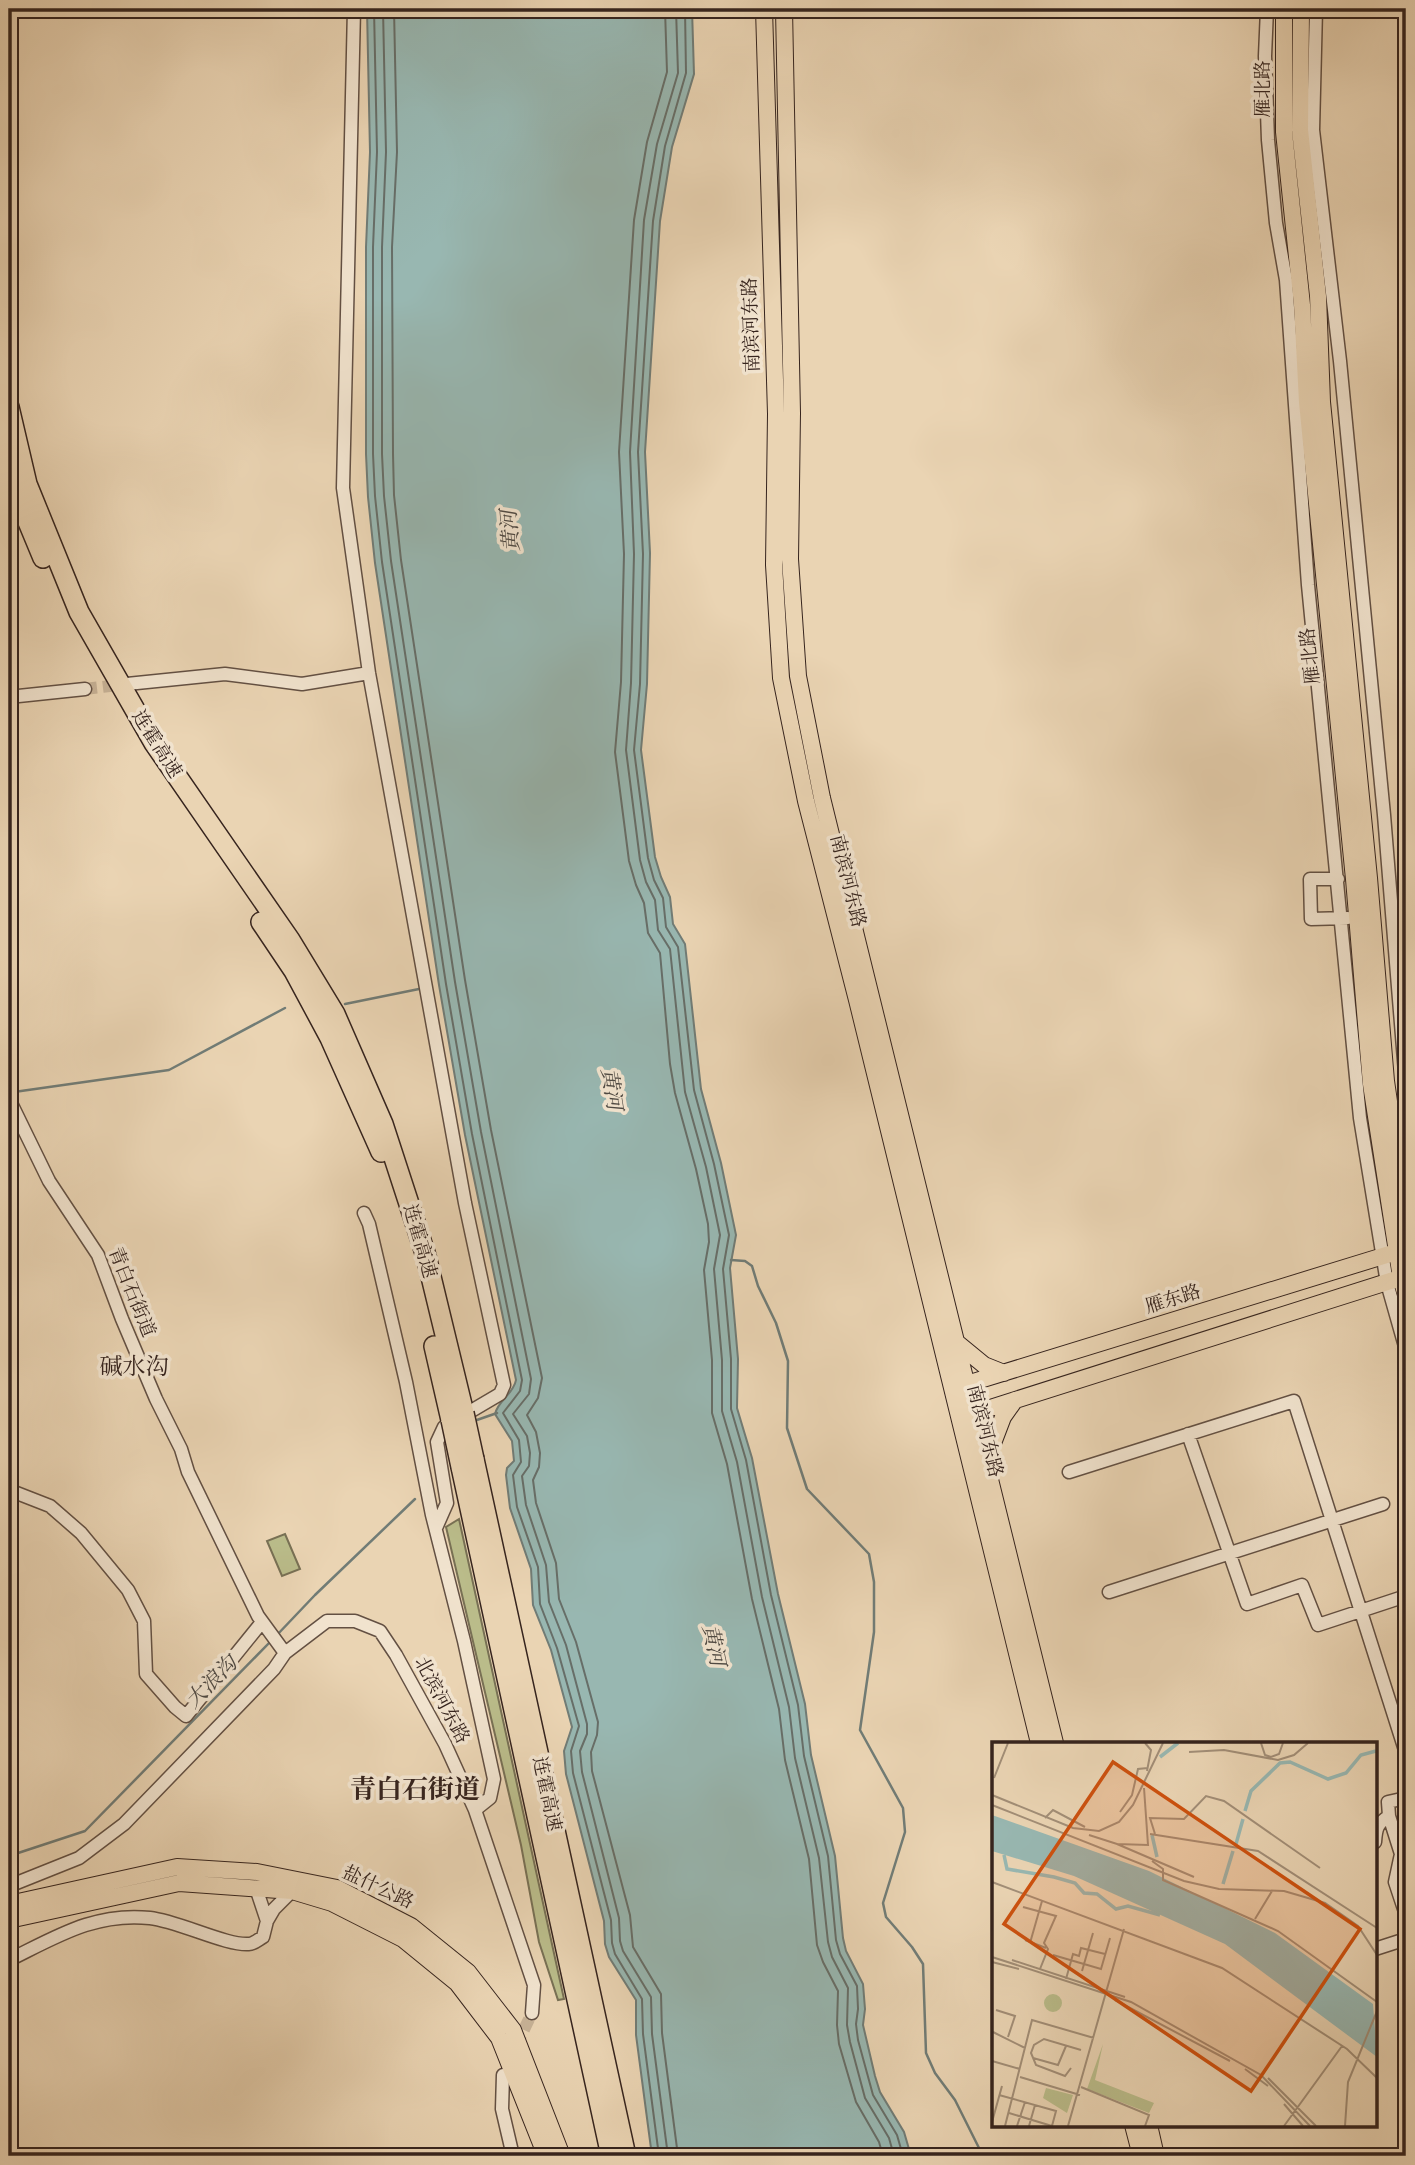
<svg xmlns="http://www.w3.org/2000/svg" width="1415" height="2165" font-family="Alegreya,'Noto Serif SC',serif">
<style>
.green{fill:#babc8a;stroke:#787054;stroke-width:2}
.water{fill:#98b7b1;stroke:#717c76;stroke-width:2}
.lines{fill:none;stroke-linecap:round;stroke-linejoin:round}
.shore{stroke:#676e68;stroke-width:2}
.stream{stroke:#717c76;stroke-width:2.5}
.minor-tunnel{stroke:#c6b195;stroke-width:12;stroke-dasharray:12 6;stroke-linecap:butt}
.minor-casing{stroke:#635043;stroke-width:15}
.major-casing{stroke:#36241e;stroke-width:18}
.highway-casing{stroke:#36241e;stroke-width:22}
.minor{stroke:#f1e3ce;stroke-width:12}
.major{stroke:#ead4b3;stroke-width:16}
.highway{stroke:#ead4b3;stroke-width:19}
.highway-bridge-casing{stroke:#36241e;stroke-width:22;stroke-linecap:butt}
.highway-bridge{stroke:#ead4b3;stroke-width:19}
.labels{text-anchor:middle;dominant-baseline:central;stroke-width:7;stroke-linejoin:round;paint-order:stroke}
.street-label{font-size:19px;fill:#36241e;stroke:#f1e3ce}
.water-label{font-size:21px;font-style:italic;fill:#4e4943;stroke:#f1e3ce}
.quarter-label{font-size:23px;fill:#36241e;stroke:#f1e3ce}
.district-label{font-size:26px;font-weight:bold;fill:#36241e;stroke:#f1e3ce}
.inset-river{fill:none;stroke:#98b7b1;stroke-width:3.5}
.inset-road{fill:none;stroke:#a28e77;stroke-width:2}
.view{fill:#cd510f;fill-opacity:0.15;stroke:#cd510f;stroke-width:3.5}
.inset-edge{fill:none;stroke:#36241e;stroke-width:3.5}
</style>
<rect width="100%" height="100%" fill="#ead4b3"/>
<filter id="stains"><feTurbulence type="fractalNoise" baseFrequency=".00286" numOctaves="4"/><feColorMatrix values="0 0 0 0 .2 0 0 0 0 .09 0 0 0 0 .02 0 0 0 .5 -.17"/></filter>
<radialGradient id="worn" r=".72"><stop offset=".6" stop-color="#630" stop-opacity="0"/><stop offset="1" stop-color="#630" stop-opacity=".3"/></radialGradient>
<path class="green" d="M459,1519L564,1999L558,2000L539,1942L521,1845L446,1527Z
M285,1534L300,1569L282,1576L267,1541Z"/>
<path class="water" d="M367,9H692L694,74L672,147L660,221L645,452L650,553L647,684L641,750L655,857L661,877L670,897L673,924L685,944L701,1089L721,1163L736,1235L730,1268L738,1359L737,1408L752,1458L778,1594L805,1704L811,1755L835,1856L843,1938L846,1951L863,1984L865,2009L863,2025L875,2076L880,2092L904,2132L911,2156H652L636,2035V2000L609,1957L605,1944L604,1921L566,1774L564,1751L572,1727L551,1650L533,1605L531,1569L510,1508L506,1475L507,1468L514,1461L512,1441L495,1414C498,1400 513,1395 516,1380L465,1135L439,985L375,563L368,497L366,454V247L370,152Z"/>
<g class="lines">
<path class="shore" d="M374,9L377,152L373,247V454L375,496L382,562L446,984L472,1134L522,1380L520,1391L503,1413L519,1440L521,1462L513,1475L517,1507L538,1567L540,1604L557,1648L579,1726L571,1751L573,1773L611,1920L612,1943L615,1954L642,1999L643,2034L659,2156
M383,9L386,152L382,247V454L384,496L391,561L455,982L481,1132L531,1379L529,1394L513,1414L527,1436L530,1453L529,1466L522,1476L526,1505L546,1565L549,1602L566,1645L587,1724V1734L580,1751L582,1772L619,1918L620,1941L623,1951L651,1997L652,2034L668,2156
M394,9L397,152L392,247L393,454L394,495L401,560L465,980L491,1130L542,1378L538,1398L527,1415L536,1432L540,1453L539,1467L533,1480L536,1503L556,1563L559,1599L576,1642L598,1722L597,1735L591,1752L592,1771L630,1915L633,1947L661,1994L662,2033L678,2156
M665,9L667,72L647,142L634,220L619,452L624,554L621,682L615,752L629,861L636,885L644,903L648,933L660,953L670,1064L675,1093L696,1169L708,1224L709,1242L704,1270L712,1360V1413L727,1464L752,1599L779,1709L785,1760L809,1859L817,1945L823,1962L838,1991L837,2025L839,2044L856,2102L879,2142L883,2156
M676,9L678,73L657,144L644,220L630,452L634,554L631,683L626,750L640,860L646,882L655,900L658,930L670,949L685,1092L706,1167L720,1235L714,1269L722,1360V1411L737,1462L762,1597L789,1707L795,1758L819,1858L828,1942L832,1957L848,1988L847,2025L850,2042L865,2098L889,2138L894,2156
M685,9L686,73L665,146L653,221L638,452L643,554L640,684L634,750L648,858L654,880L663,898L666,927L678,947L694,1090L714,1164L729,1235L723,1269L731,1359V1409L746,1460L771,1595L798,1705L804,1756L828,1856L836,1940L840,1954L857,1986L858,2009L856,2024L858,2040L873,2095L897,2135L903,2156"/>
<path class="stream" d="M345,1004L419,989
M14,1092L169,1070L285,1008
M731,1260L745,1261L752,1266L758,1286L776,1323L788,1361L787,1428L807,1489L869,1554L874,1582V1632L860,1730L903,1808L905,1832L883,1903L886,1917L912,1947L923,1964L926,2053L935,2073L955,2100L983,2156
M474,1421L497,1413
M276,1636L315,1595L415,1499
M9,1856L85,1831L271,1641"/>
<path class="minor-tunnel" d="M85,689L127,684
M516,2046L532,2013"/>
<g class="minor-casing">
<path id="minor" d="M354,9L343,488L369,673L465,1203L504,1385L500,1394L444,1427L437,1442L447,1503L436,1528
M1267,9L1265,56L1268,140L1276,223L1286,280L1308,585L1360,1118L1387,1283L1406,1350
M1316,9L1313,130L1340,361L1384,815L1406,1085
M127,684L225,674L302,684L369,673
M9,697L85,689
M1338,879H1310L1311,919L1348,918
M9,1099L49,1181L98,1255L122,1319L156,1399L181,1449L188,1472L258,1616L285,1653
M364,1213L369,1224L406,1382L432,1515L464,1641L494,1779L490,1798L475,1810
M1188,1434L1247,1604L1302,1585L1318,1625L1406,1596
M1069,1472L1294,1401L1404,1747
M9,1490L50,1506L81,1533L128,1590L144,1621L146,1674L175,1707L186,1716L262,1622
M1109,1592L1383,1504
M1389,1816L1401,1854L1395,1882L1406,1915
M1375,1842C1376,1828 1377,1824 1389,1816L1388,1802L1406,1798
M9,1886L79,1858L124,1824L274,1669L285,1653L327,1621H355L380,1631L396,1655L445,1744L475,1810L534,1985L532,2013
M256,1888L267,1921L274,1909L292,1891
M1375,1949L1406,1939
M9,1960C56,1937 95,1912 150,1918C178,1921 227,1946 249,1944C254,1944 259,1939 263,1937L267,1921
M503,2075L502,2109L513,2156"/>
</g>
<g class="major-casing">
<path id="major" d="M764,9L776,414L774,565L781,678L806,801L857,1000L1039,1743
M784,9L792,413L790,559L798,676L822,798L1055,1743
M1284,9V132L1302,305L1307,402L1354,879L1371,1084L1401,1278L1406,1296
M1301,9L1300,130L1318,296L1322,402L1369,878L1386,1081L1406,1219
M956,1342L984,1365L1004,1373
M957,1387L1406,1249
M965,1416L1406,1276
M987,1459L1003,1417L1015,1400
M9,1904L177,1867L257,1872L337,1888L411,1926L468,1972L513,2030L562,2156
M9,1920L179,1883L292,1891L332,1903L403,1939L457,1983L499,2038L546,2156
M1133,2125L1141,2156
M1149,2125L1156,2156"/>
</g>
<g class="highway-casing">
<path id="highway" d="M9,407L27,484L79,612L154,743L290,940L335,1014L383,1124L426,1256L464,1413
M9,471L13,486L43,558
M261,922L294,971L330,1038L381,1152
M434,1346L451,1420
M474,1459L626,2156
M461,1467L611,2156"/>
</g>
<use href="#minor" class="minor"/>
<use href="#major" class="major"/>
<use href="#highway" class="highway"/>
<g class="highway-bridge-casing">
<path id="highway-bridge" d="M464,1413L474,1459
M451,1420L461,1467"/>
</g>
<use href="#highway-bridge" class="highway-bridge"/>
</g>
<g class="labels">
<g class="street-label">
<text transform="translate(1263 89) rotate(-90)">雁北路</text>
<text transform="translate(751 325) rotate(-92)">南滨河东路</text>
<text transform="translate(1310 656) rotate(-96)">雁北路</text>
<text transform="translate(157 744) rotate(58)">连霍高速</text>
<text transform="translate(848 881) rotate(76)">南滨河东路</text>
<text transform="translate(420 1241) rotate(74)">连霍高速</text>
<text transform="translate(132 1292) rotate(68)">青白石街道</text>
<text transform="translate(1173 1299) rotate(-17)">雁东路</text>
<text transform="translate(985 1431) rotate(76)">南滨河东路</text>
<text transform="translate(442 1700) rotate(62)">北滨河东路</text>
<text transform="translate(547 1794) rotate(78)">连霍高速</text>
<text transform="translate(378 1887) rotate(25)">盐什公路</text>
</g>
<g class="water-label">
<text transform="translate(510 531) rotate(-95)">黄河</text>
<text transform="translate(612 1089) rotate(81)">黄河</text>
<text transform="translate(714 1645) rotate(78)">黄河</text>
<text transform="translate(211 1682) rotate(-45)">大浪沟</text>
</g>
<g class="quarter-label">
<text x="134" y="1366">碱水沟</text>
</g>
<g class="district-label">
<text x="415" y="1789">青白石街道</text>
</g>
</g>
<g transform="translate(992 1742)">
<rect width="385" height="385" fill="#ead4b3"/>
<path d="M52 261a9 9 0 1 1 18 0a9 9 0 1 1-18 0ZM111,302L103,338L162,361L157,371L95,347ZM54,346L81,353L75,371L51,356Z" fill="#babc8a"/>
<path d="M0,73L157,129L283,191L381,262L385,315L233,202L82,134L0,109Z" fill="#98b7b1"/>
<path class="inset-river" d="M168,15L186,1M253,69L259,49L288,21L298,20L336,37L354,31L369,13L384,9M160,93L165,115M244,102L251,77M12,113L15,127L62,135L83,141L92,151L105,152L124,167L136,164L168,173M231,142L241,109"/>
<path class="inset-road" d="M153,1L159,8L155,29M269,1L273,13L279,15L287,12L291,1M197,10L232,8L286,18L302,13L316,1M2,36L16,1M0,53L81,86L107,89L127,80L141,63L171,1M0,63L192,139L227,147L292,149L333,161L366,184L385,213M128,70L140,53L146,27L156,26M53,76L61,68L93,85M158,92L266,109L385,186M163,92L158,76L192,77L214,54L232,59L328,126M97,93L125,102L156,103L152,46M125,102L202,135M160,119L171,127V138L286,189L385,260M0,140L230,226L355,307L385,336M31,165L64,174L52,201L56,207L48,227M263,177L280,149M33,198L54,206M38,201L50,159M61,213L109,227L118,196M0,215L139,260L269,333L318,384M20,218L133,255M0,220L27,227M90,229L101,191M74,237L81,212L87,214L89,206L113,212M123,258L238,319M4,268L23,274L16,295M1,290L33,306M41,316L66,323L74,304M0,319L28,327M79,326L73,334L44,323L39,311L42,303L52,297L89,308M253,327L276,344M28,335L88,353M276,336L324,384M89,345L157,373L153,384M7,353L64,369L60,384M292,362L311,384M17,371L60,384M0,380L10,344M13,384L40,278L102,296M25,384L33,360M37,384L43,363M76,384L132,187M292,384L350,304M353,384L356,340L385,269"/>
<path class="view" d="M121,20L368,187L259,349L12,182Z"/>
<rect width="385" height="385" class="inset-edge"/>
</g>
<rect width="1415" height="2165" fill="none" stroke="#ead4b3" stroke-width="35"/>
<rect x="10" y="10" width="1394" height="2144" fill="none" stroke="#36241e" stroke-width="3.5"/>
<rect x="18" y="18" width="1380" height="2130" fill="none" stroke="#36241e" stroke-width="2"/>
<rect width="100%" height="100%" filter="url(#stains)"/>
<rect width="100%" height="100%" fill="url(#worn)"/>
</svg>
